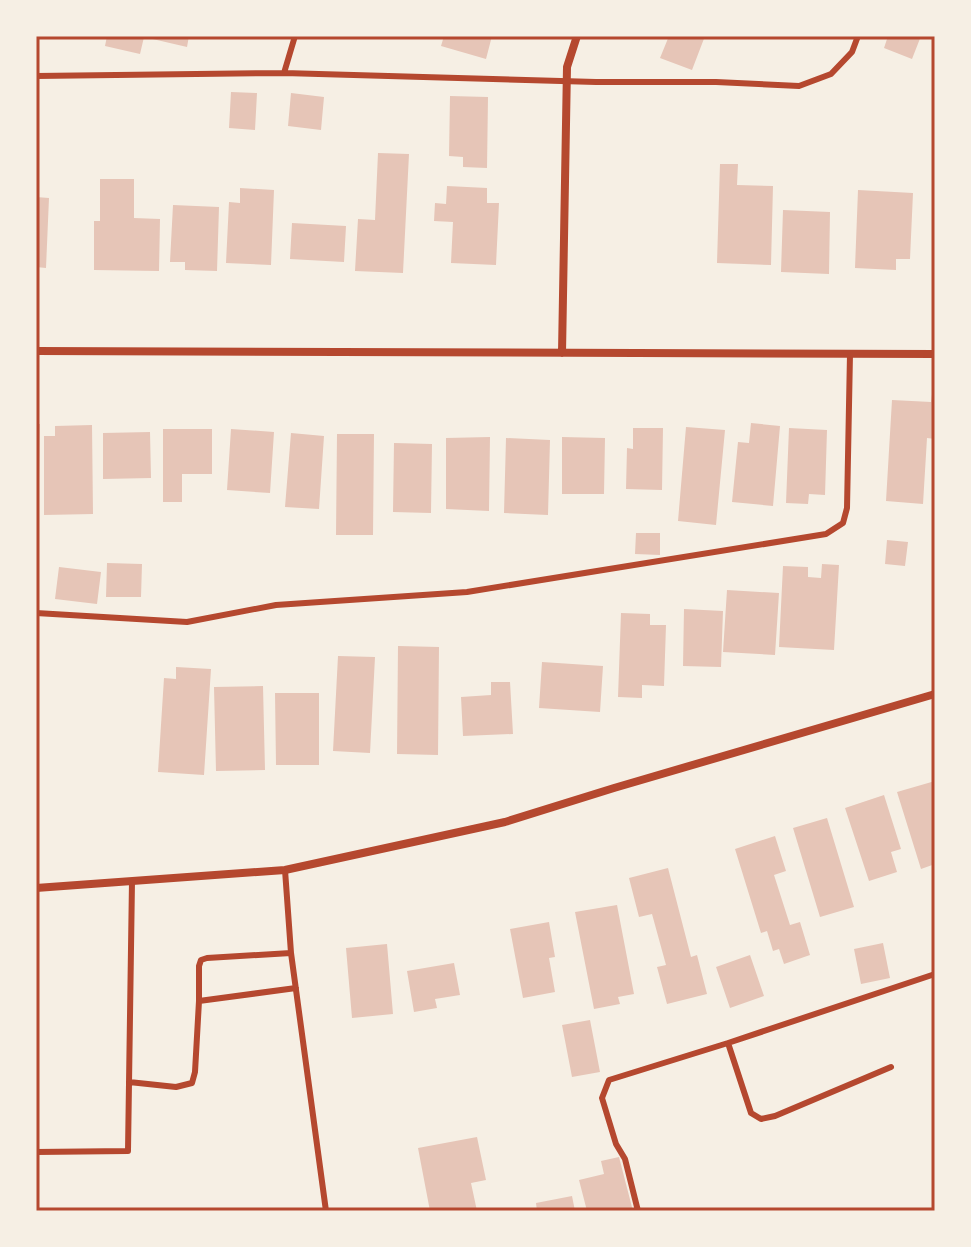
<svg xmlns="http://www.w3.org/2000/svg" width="971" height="1247" font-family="'Varela Round',sans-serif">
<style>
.building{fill:#e6c5b7}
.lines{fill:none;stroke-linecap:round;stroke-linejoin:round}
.service{stroke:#b5482f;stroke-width:6}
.minor{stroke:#b5482f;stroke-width:8}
.neatline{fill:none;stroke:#b5482f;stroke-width:3}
</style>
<rect width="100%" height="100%" fill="#f6efe4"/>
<path class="building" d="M107,36H189L187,47L144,37L140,54L105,46Z
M444,36H492L486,59L441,46Z
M669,36H705L692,70L660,58Z
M888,36H921L912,59L884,48Z
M231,92L257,93L255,130L229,128Z
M291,93L324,97L321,130L288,126Z
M450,96L488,97L487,168L463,167V157L449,156Z
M378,153L409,154L403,273L355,271L358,219L375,220Z
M720,164H738L737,185L773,186L771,265L717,263Z
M100,179H134V218L160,219L159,271L94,270V221H100Z
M447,186L487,188V203H499L496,265L451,263L453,222L434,221L435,203L446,204Z
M240,188L274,190L271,265L226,263L229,202L240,203Z
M858,190L913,193L910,259H896V270L855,268Z
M36,197L49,198L46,268L36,267Z
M173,205L219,207L217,271L185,270V262H170Z
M783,210L830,212L829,274L781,272Z
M292,223L346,226L344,262L290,259Z
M932,394H935V439L927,438L923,504L886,501L892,400L931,402Z
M751,423L780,426L773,506L732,502L738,442L749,443Z
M36,424H40L39,482H36Z
M92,425L93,514L44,515V436H55V426Z
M686,427L725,430L716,525L678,521Z
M633,428H663L662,490L626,489L627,448L633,449Z
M789,428L827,430L825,495L809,494L808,504L786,503Z
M163,429H212V474H182V502H163Z
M231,429L274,432L270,493L227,490Z
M150,432L151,478L103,479V433Z
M291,433L324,436L319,509L285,507Z
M337,434H374L373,535H336Z
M490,437L489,511L446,509V438Z
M562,437L605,438L604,494H562Z
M506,438L550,440L548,515L504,513Z
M394,443L432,444L431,513L393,512Z
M636,533H660V555L635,554Z
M887,540L908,542L905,566L885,564Z
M107,563L142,564L141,597H106Z
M822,564L839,565L834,650L779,647L783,566L808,567V577L821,578Z
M59,567L101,572L97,604L55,599Z
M727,590L779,593L775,655L723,652Z
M684,609L723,611L721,667L683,666Z
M621,613L650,614V625H666L664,686L642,685V698L618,697Z
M398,646L439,647L438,755L397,754Z
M338,656L375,657L370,753L333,751Z
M542,662L603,666L600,712L539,708Z
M176,667L211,669L204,775L158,772L164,678L176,679Z
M491,682H510L513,734L463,736L461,697L491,695Z
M263,686L265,770L216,771L214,687Z
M275,693H319V765H276Z
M935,781V864L921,869L897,792Z
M884,795L901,849L891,852L897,872L869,881L845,808Z
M827,818L854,907L820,917L793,828Z
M775,836L786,871L774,875L790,925L800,922L810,955L784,964L779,949L773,951L767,931L761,933L735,849Z
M668,868L691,957L697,955L707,994L667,1004L657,967L666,965L652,914L639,917L629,878Z
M617,905L634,994L618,997L620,1004L594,1009L575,912Z
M549,922L555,957L549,958L555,992L523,998L510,929Z
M883,943L890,978L861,984L854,949Z
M387,944L393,1014L352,1018L346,948Z
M750,955L764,996L730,1008L716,967Z
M454,963L460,995L435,999L437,1008L414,1012L407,971Z
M590,1020L600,1072L572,1077L562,1025Z
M477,1137L486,1180L471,1183L477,1211H430L418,1148Z
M619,1157L633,1211H587L579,1180L604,1174L601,1161Z
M572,1196L575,1211H537L536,1203Z"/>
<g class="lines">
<path class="service" d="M284,73L295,36
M36,76L284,73L596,82H716L799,86L831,74L852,52L858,36
M36,613L187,622L276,605L467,592L826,534L843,523L847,508L850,354
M285,870L291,953L326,1211
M199,1001V966L201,960L207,958L291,953
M728,1043L751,1113L761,1119L775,1116L891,1067
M129,1082L176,1087L192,1083L195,1072L199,1001L296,988
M36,1152L128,1151L132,881
M638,1211L625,1159L616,1144L602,1098L609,1080L728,1043L935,974"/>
<path class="minor" d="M36,351L935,354
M562,353L567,67L577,36
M36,888L285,870L505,822L614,788L935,694"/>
</g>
<rect width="971" height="1247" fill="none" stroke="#f6efe4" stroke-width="76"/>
<rect x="38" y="38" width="895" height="1171" class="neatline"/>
</svg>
